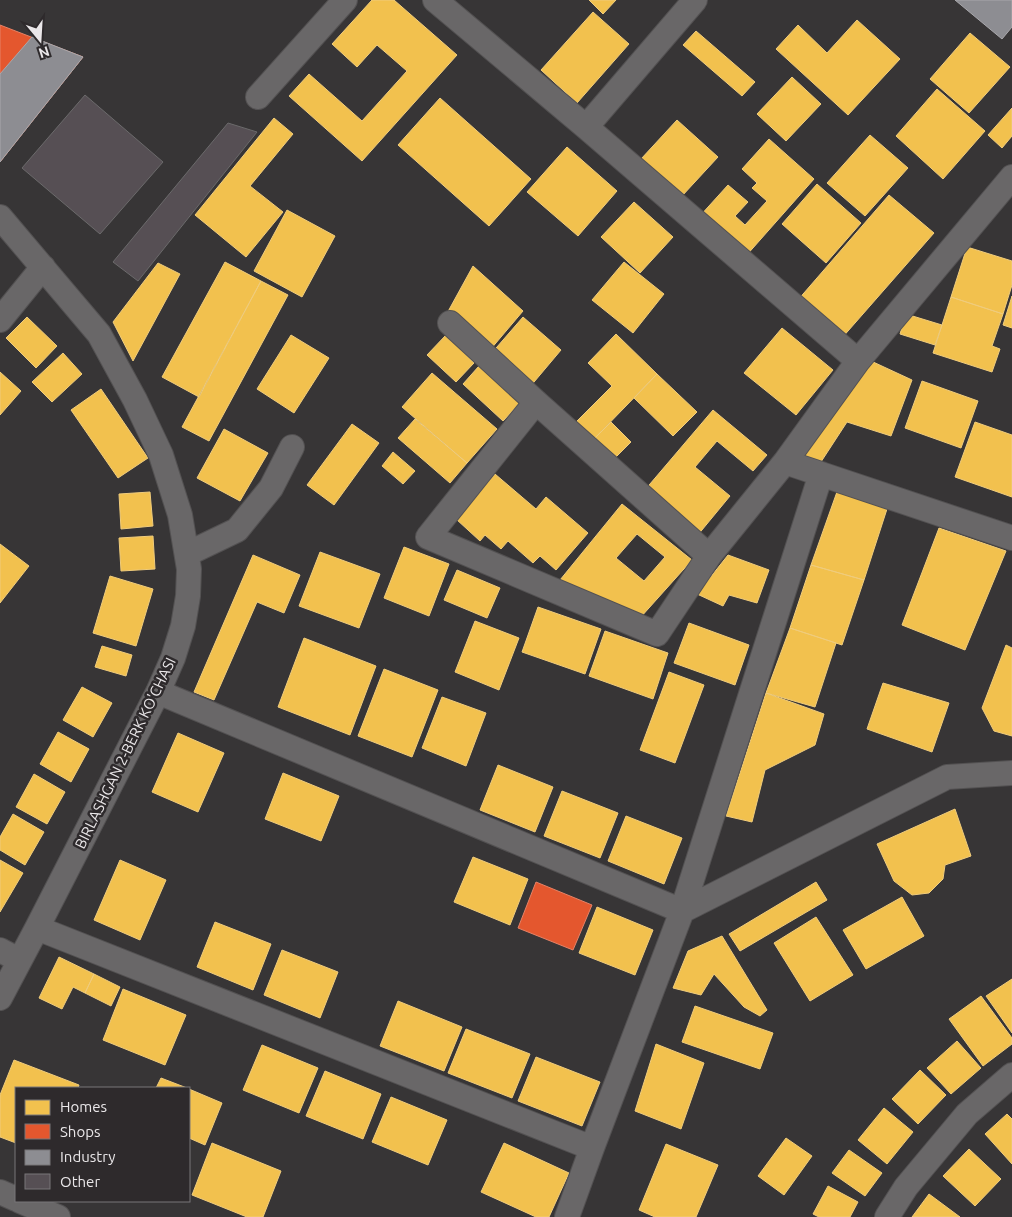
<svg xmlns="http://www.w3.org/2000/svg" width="1012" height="1217" font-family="Ubuntu,sans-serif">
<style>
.homes{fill:#f2c14e;stroke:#f0cc7c;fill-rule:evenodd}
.shops{fill:#e4572e;stroke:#e68266}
.industry{fill:#8d8d92;stroke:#a9a8ac}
.building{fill:#564f54;stroke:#6b6a6b}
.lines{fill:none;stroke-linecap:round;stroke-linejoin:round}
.minor-casing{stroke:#535152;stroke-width:26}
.minor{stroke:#696768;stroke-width:24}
.labels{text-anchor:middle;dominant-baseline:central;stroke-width:5;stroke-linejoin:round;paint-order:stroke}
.street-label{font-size:15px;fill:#eae7e9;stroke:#2e2a2c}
</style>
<rect width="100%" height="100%" fill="#373536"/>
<path class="homes" d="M372,0H394L457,55L362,161L289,96L309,74L362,121L407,71L377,45L357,67L332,44Z
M589,0H616L603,14Z
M593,12L629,44L577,103L541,70Z
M857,20L900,59L848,115L776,49L798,25L827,53Z
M696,31L755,82L742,96L683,45Z
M970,33L1010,67L969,113L930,79Z
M792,77L821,104L786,141L757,114Z
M937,89L985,131L943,179L896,136Z
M440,98L531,179L489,226L398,145Z
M1012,108V136L1002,148L988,135Z
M274,118L293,134L250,186L283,212L246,257L195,215Z
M677,120L718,157L682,196L641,159Z
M870,135L908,168L865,216L827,183Z
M769,139L814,179L745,257L699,217L728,185L748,202L735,216L745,225L767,201L752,188L757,183L742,169Z
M567,147L617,191L578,236L527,192Z
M817,184L861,223L826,263L782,224Z
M889,195L934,233L841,339L797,301Z
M634,202L673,237L640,273L601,237Z
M287,210L335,236L302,297L254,271Z
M967,247L1012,261V285L1003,314L951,297Z
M225,262L261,281L199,397L162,377Z
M624,262L664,294L633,333L592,300Z
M158,263L180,274L133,361L113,322Z
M473,266L523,311L490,350L445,317Z
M261,281L288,295L209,441L182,427Z
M1012,296V328L1003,325Z
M951,297L1003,314L992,346L1000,349L992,372L933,353Z
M906,314L942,325L935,345L900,334Z
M27,317L57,346L36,368L6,338Z
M523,317L561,350L529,388L490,355Z
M782,328L833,370L796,415L744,373Z
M616,334L657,374L593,440L575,423L612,386L588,363Z
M291,335L329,358L294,413L257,389Z
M446,335L474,363L456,382L427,355Z
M63,353L82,374L52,402L32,382Z
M871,361L912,380L891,436L847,422L817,468L798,459Z
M479,366L520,403L503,421L463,384Z
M0,372L21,391L0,415Z
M432,373L497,429L467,463L402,407Z
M657,374L697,412L673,436L634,398Z
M922,381L978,401L961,448L905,428Z
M101,389L148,458L118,478L71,410Z
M713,410L767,455L753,471L717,441L695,467L730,496L697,536L644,491Z
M415,419L467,463L450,483L398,438Z
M611,422L631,442L613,460L593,440Z
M975,422L1012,435V497L955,477Z
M352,424L379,443L334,505L307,485Z
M224,429L268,453L240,501L197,478Z
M393,452L415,471L403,484L382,466Z
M495,474L536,509L546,497L588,533L556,570L540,556L533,563L508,541L501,549L485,535L480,541L456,519Z
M838,489L887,509L864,580L811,565Z
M150,492L153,526L121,529L119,494Z
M622,504L692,560L640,618L560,580ZM637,534L665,557L644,581L616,558Z
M939,528L1006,551L965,650L902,625Z
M153,536L155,569L121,571L119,538Z
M0,544L29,566L0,603Z
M404,547L449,564L429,616L384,598Z
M320,552L380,574L359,628L299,606Z
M253,555L300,575L284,613L257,602L214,700L194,692Z
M728,555L769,570L757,603L729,595L723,606L697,594Z
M811,565L864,580L842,645L790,628Z
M457,570L500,588L487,618L444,600Z
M110,576L153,589L136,646L93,633Z
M538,607L601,629L585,674L522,652Z
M475,621L519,638L499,690L455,672Z
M689,623L749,645L735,685L674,663Z
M790,628L836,643L815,707L766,693Z
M605,631L668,653L653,699L589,676Z
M304,638L376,666L350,735L278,707Z
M1006,645L1012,648V736L994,731L982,708Z
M102,646L132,655L126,676L95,667Z
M384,669L438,690L412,757L358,736Z
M669,672L704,685L675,763L640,750Z
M883,683L949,703L932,752L867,729Z
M82,687L112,703L93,737L63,720Z
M766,693L824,714L815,745L765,770L752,822L726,816Z
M442,697L486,713L466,766L422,748Z
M58,732L89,749L71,782L40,764Z
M178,733L224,753L198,812L152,792Z
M498,765L553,787L535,832L480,810Z
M283,773L339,796L321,841L265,819Z
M34,774L65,792L47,824L16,807Z
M562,791L618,813L600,858L544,836Z
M955,809L971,856L945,865L943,879L929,893L912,895L894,881L877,844Z
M13,814L44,832L25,865L0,850V837Z
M626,816L682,838L664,884L608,861Z
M473,857L528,879L510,925L454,902Z
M0,860L23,873L0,912Z
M120,860L166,880L140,940L94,920Z
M816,882L827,900L740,951L729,934Z
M902,897L924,936L866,969L843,930Z
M597,907L653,930L635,975L579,953Z
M816,917L853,975L810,1001L774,943Z
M215,922L271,944L253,990L197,967Z
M722,936L767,1010L760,1016L744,1007L714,974L701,995L673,988L688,951Z
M282,950L338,972L320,1018L264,995Z
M59,957L94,974L85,993L73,987L62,1009L39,998Z
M94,974L120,987L111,1006L85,993Z
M1012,979V1033L986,996Z
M123,989L186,1015L165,1065L103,1040Z
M981,996L1012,1038V1044L983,1066L949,1019Z
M398,1001L462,1027L444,1071L380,1046Z
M695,1006L773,1033L760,1069L682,1042Z
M466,1029L530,1054L512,1098L448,1073Z
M957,1041L981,1068L951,1094L927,1068Z
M656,1044L704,1063L681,1129L635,1111Z
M262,1045L318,1068L299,1113L243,1090Z
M536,1057L600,1082L582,1126L518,1101Z
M14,1060L79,1085L78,1088H16V1143L0,1137V1095Z
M920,1070L946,1095L918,1124L892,1099Z
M325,1071L381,1094L363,1139L306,1116Z
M161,1078L187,1088H156Z
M189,1089L222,1103L205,1145L189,1138Z
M391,1097L447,1120L428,1165L372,1142Z
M884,1108L913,1132L887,1164L858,1140Z
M1007,1114L1012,1119V1164L985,1134Z
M786,1138L812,1156L784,1195L758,1176Z
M212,1143L281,1171L263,1217H247L192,1195Z
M504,1143L569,1173L549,1217H536L481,1192Z
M666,1144L718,1165L696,1217H655L639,1210Z
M969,1149L1001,1179L975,1206L943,1176Z
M849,1150L882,1173L865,1196L832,1173Z
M828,1186L858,1202L850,1217H819L813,1214Z
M929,1194L960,1217H912Z"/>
<path class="shops" d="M0,25L83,57L0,162Z
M536,882L592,905L573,950L518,928Z"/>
<path class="industry" d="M955,0H1012V27L1002,39Z
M32,37L83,57L0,162V74Z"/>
<path class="building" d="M85,95L163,162L100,234L22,168Z
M228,123L257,132L138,281L113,262Z"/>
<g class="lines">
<g class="minor-casing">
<path id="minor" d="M435,0L586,127L858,361
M258,97L345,0
M586,127L695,0
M1012,177L858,361L785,462L1012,538
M0,217L99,334L135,400L161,455L180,515L189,569L188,596L183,626L173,658L158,692L37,928L0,998
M0,320L43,267
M450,323L536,402L709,556
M536,402L428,537L657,634L709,556L785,462
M187,554L237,530L271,488L292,447
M158,692L682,911L821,474
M37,928L592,1148
M0,950L19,960
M0,1192L16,1199
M20,1201L58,1217
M567,1217L592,1148L682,911L947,777L1012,773
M887,1217L906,1187L967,1114L1012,1075"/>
</g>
<use href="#minor" class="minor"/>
</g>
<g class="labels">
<g class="street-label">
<text transform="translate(125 753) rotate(-64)">BIRLASHGAN 2-BERK KO'CHASI</text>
</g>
</g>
<rect x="15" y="1087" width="175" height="115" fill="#2e2a2c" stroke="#797678"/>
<rect x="25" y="1100" width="25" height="15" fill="#f2c14e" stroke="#797678"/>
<text x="60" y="1112" font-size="15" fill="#eae7e9">Homes</text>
<rect x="25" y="1124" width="25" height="15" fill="#e4572e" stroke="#797678"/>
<text x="60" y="1137" font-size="15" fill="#eae7e9">Shops</text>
<rect x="25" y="1150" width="25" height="15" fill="#8d8d92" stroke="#797678"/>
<text x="60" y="1162" font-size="15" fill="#eae7e9">Industry</text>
<rect x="25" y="1174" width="25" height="15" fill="#564f54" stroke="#797678"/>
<text x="60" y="1187" font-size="15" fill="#eae7e9">Other</text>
<g transform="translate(40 40) rotate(162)" stroke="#2e2a2c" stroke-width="4" paint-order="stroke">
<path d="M0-4L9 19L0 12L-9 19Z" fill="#eae7e9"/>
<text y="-8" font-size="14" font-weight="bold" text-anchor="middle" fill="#eae7e9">N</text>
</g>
</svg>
